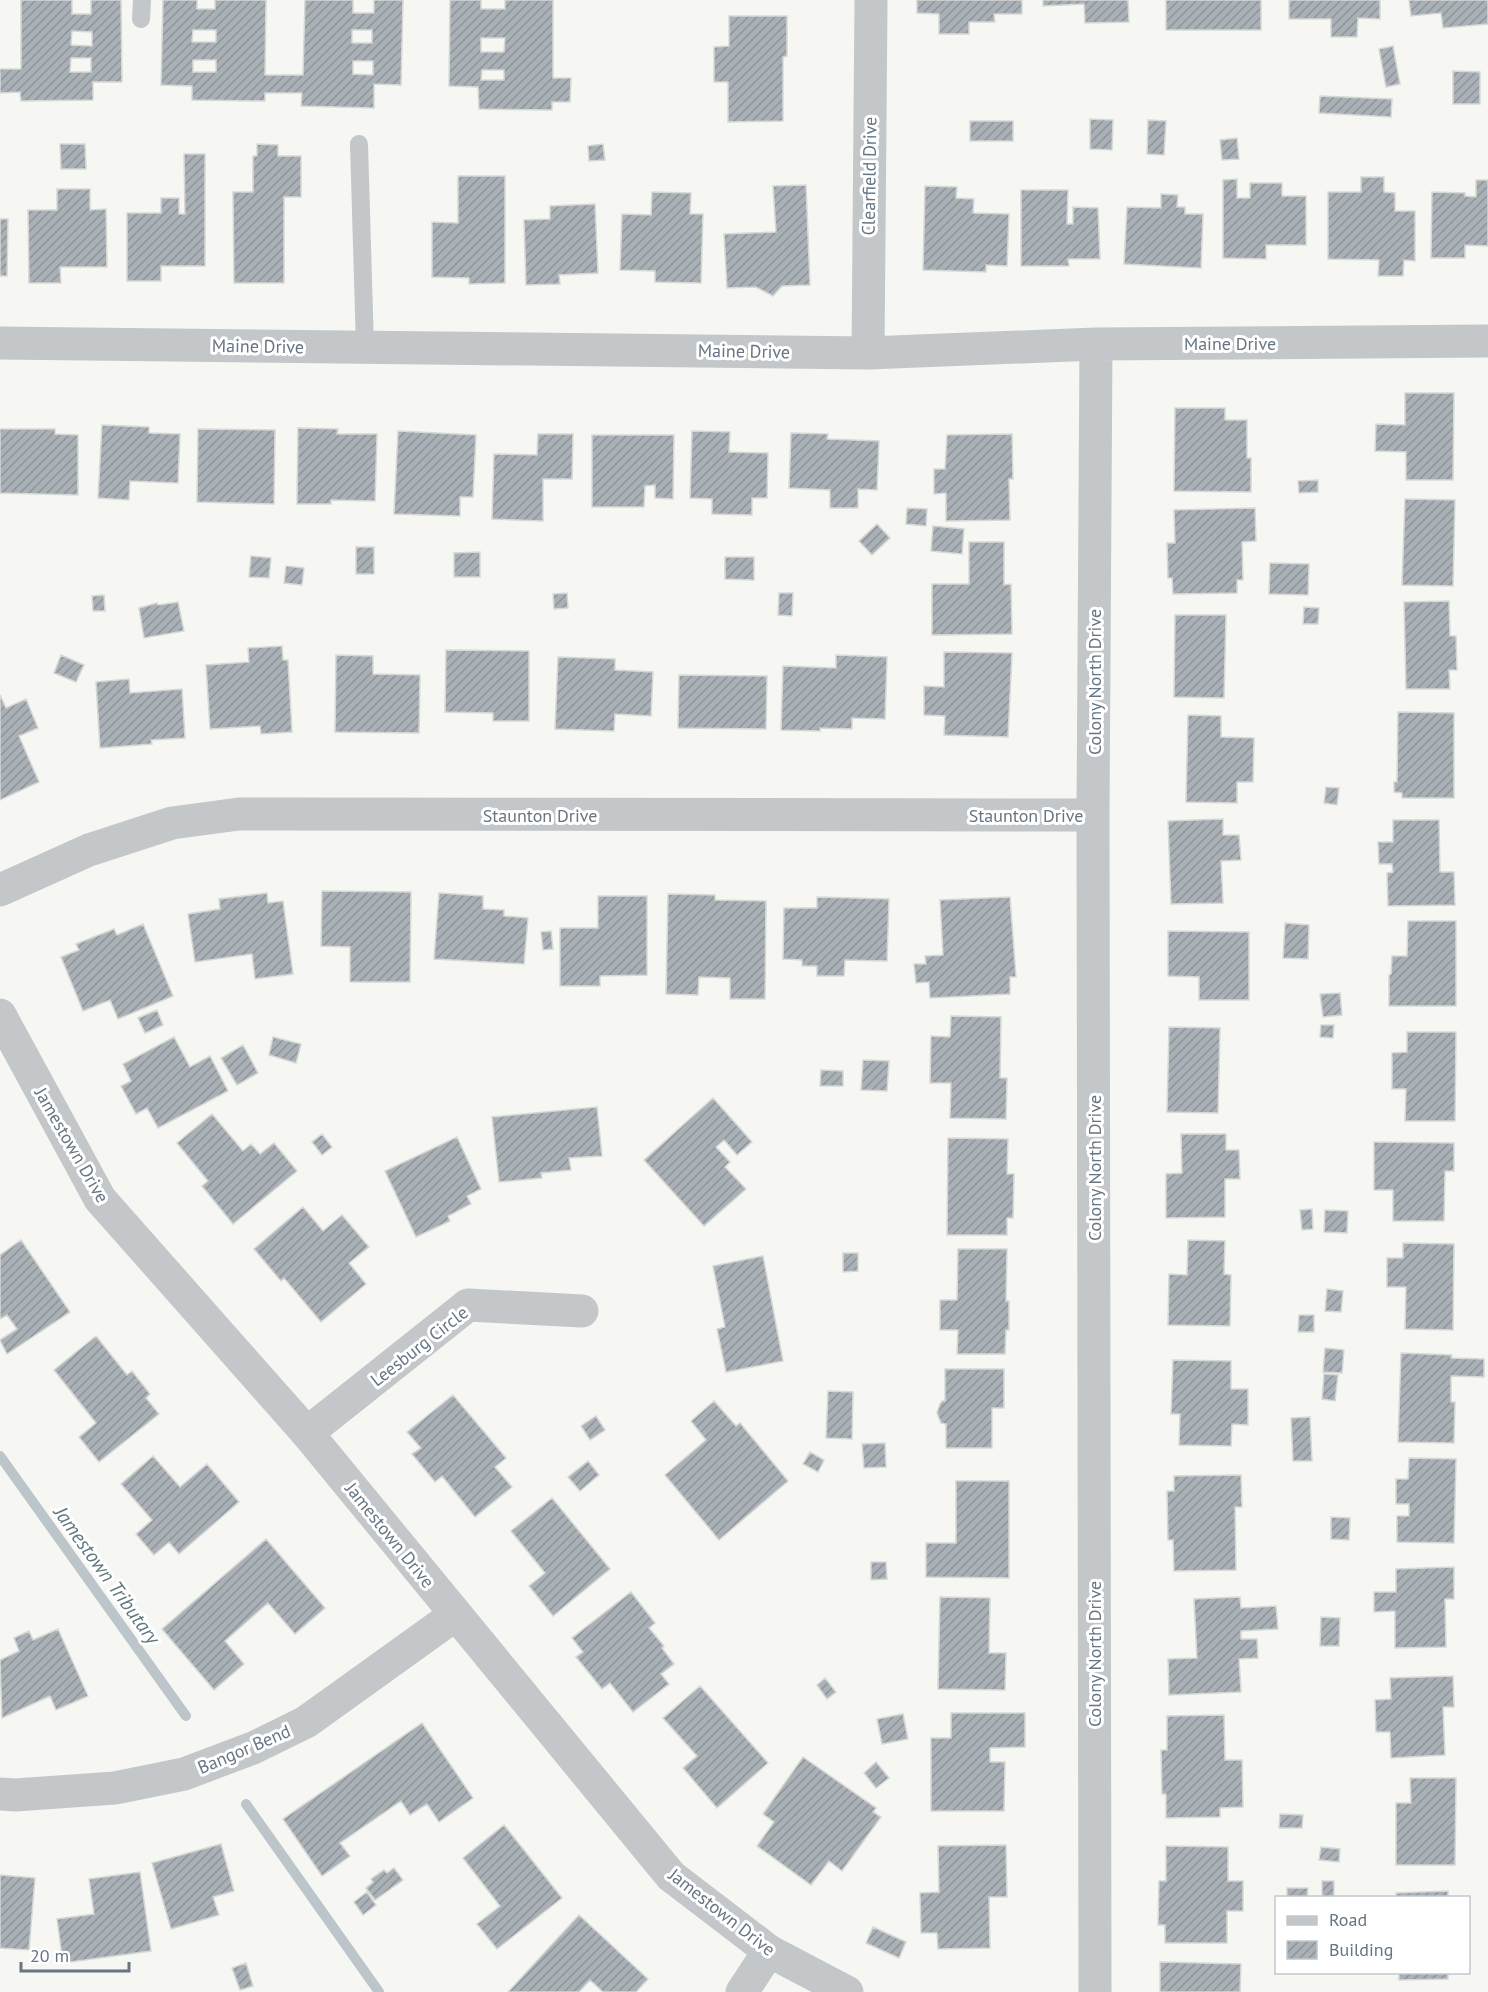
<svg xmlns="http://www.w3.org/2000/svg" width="1488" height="1992" font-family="'PT Sans',sans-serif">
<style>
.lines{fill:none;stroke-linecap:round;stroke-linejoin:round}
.stream{stroke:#bbc5ca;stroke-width:10}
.building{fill:url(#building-hatch);stroke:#d7d7d5;stroke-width:1.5;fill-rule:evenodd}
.service{stroke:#c3c7ca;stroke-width:18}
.minor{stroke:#c3c7ca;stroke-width:33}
.tertiary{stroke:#c3c7ca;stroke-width:33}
.labels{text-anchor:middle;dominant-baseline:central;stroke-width:6;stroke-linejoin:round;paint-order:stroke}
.street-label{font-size:18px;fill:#657583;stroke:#fff}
.water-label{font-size:20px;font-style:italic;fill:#607780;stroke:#fff}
</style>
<defs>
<pattern id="building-hatch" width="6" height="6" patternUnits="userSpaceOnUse" patternTransform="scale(1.5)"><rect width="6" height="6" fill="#a9b1b7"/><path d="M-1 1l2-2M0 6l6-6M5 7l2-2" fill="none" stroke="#8d959a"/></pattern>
</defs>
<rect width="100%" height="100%" fill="#f6f6f2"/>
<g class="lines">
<path class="stream" d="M0,1456L186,1716
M246,1804L379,1992"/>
</g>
<path class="building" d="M21,0H72V14H91V0H121L122,82H93V100L21,101L20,92L0,93V69H21ZM72,31L92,32V46L71,45ZM71,58H91V72H70Z
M163,0H197V9H215V0H266L265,75H303L305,0H353V13H374V0H403L401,85L374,84V108L301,106L302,93H265V101L192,100V86L161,85ZM193,30H216V42H192ZM352,30H372V43H352ZM193,60H216V72H193ZM353,61H373V75L353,74Z
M450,0H481V9H505V0H553V78H571L570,102H552V110L479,109L478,87L449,86ZM481,38H505L504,52H481ZM482,70H504V80H481Z
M917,0H1022V14H994L995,22H969V34H939V14L917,13Z
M1043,0H1128L1129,22L1085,23L1084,4L1043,6Z
M1166,0H1261V30H1166Z
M1289,0H1380V19L1358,18L1357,37H1331V19H1289Z
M1409,0H1488V24L1443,28L1441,13L1411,16Z
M729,16H787V56L783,57V121L728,122V82H714V47L729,46Z
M1393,46L1400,84L1386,87L1379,49Z
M1453,71L1480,72V104H1453Z
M1320,96L1392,99L1391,117L1319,113Z
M1090,119L1113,120L1112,150L1090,149Z
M1148,120L1166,121L1164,155L1147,154Z
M970,121H1013V141H970Z
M1237,138L1239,159L1222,160L1220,140Z
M60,144H85L86,169H61Z
M257,144L278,145V156H301V197H284V283H234L233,192H253V156H257Z
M603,144L605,160L589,161L588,146Z
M184,154H205V266H161V281H127V213H161V198H179V214H185Z
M458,176H505V283L469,284V278L432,277V222L458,223Z
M1361,177H1384V192L1395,193V211H1415V261L1404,260L1403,276H1378L1379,260L1328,259V192H1361Z
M1237,179V198H1250V183H1282V196H1306V245H1266V259L1223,258V180Z
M1476,180H1488V246L1465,245V258H1431L1432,192L1465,193V196L1476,197Z
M806,185L810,285L782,286L773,296L756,287L727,288L724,234L776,232L773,186Z
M925,186L957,187L956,198L974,199L973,213L1009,214L1007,266L986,265V272L923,270Z
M57,189H90V210L106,209L107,267H60L61,283H29L28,210H57Z
M1021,190H1068L1067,224H1073V207L1098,208L1100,259H1068L1069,266H1021Z
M652,192L691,193L690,214H703L701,283L655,282V271L620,270L622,214L651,215Z
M1161,194L1178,195L1177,207H1185V214H1203L1201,268L1124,264L1127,207L1161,208Z
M595,204L598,273L559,275L560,284L526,285L524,220L550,219V206Z
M0,219H8L7,276H0Z
M1405,393H1454L1453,480H1406V452L1375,451L1376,424L1405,425Z
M1175,408H1225V420H1247V458H1251V492L1174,491Z
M102,425L149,427V433L180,434L178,483L130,481L129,500L98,498Z
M298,428L338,429L337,434H377L375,501L331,500V504H297Z
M0,429H55V434L78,435V495L0,493Z
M198,429L275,430L274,504L197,502Z
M398,431L476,435L473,497H460V516L394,514Z
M692,431L730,432L729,452L768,453L767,498H752V515L712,514V499L690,498Z
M791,433L828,434L827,439L879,441L877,490L858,489V508H830V490L789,488Z
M538,434H573L572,479H543V521L492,519L494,454L537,455Z
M1012,434L1013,479H1009L1010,520L946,521V493L934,494V469H945L947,435Z
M592,435H674L673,499L655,498V485L645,486L644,507H592Z
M1318,480V492L1299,493L1298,481Z
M1405,499L1455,500L1453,586L1402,585Z
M907,508L927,509L926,526L906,524Z
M1255,508L1256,541L1242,542L1243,580H1237V593L1173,594L1172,578H1168L1167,543H1175L1174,510Z
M877,524L890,538L872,555L859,541Z
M933,526L964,529L962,554L931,551Z
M969,542H1004V585L1011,584L1012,634L932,635V584H969Z
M356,547H374V574H356Z
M480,552V577H454V553Z
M251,556L271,558L269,578L249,577Z
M725,557H754V580L725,579Z
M1270,563L1309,564L1308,595L1269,594Z
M286,566L304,568L302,585L284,583Z
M567,593L568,608L554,609L553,594Z
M779,593H793L792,616L778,615Z
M104,595L105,611H93L92,596Z
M1449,601L1450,636H1456L1457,670H1449L1450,689H1406L1404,602Z
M178,602L184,631L144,638L139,608L157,603L158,605Z
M1304,607L1319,608L1318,624H1303Z
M1175,615H1226L1224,698L1174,697Z
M282,646L283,660H288L292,732L261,734L260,726L210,729L206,665L249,662L248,648Z
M446,650L529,651V721H493V713L445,712Z
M944,652L1012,653L1008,737L944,735L945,716L924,715V686L944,687Z
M61,655L84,665L76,682L54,673Z
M336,655L373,656V674L420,675L419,733L335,732Z
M836,655L887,657L885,719L852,718V729L820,728V731L781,730L783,666L836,668Z
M558,657L615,659V670L653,672L651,716L615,714L614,731L555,729Z
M679,675L767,676L766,729L678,728Z
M129,679L130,693L182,689L185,738L151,740L152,744L100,748L96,682Z
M0,695L6,708L26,699L38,728L19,736L39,782L0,800Z
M1398,712L1454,713V798H1402V793L1394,792V782H1397Z
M1188,715L1221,716V737L1254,738L1253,782H1237V803L1186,802Z
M1326,787L1339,788L1337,805L1324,803Z
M1223,819V835H1239L1241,860L1221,861L1223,903L1171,904L1168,821Z
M1393,820H1439L1440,872H1454L1455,905L1388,906L1387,873L1393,872L1392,864H1379L1378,842H1393Z
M322,891L411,892L410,982H350V947L321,946Z
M267,893L268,903L283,901L293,974L255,979L252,954L195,962L188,914L220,909L219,899Z
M439,893L483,896V909L504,910V916L528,918L524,964L434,959Z
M668,894L715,895V900L766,901L765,999H730V978L699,977L698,995L666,994Z
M598,896H647V975L600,976V986H560V928H598Z
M817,897L889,899L887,961L845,960L844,976H817V966H802V960L783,959L784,908H817Z
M1010,897L1016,977H1010V994L930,998L929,982L916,983L914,964H926L925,956L943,955L940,900Z
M1408,921H1456V1006H1389V975L1391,974L1392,956H1407Z
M1285,923L1309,925L1308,959L1283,958Z
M143,924L173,996L118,1019L110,1000L83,1011L61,957L79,950L76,944L114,929L117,935Z
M551,931L553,949L543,950L541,932Z
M1168,931L1249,932V1000H1199V977L1168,976Z
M1340,993L1342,1015L1323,1017L1320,994Z
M157,1010L163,1025L145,1033L138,1018Z
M951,1016L1001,1017L1000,1078H1007L1006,1119L950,1118L951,1083H930L931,1036L950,1037Z
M1321,1025H1334L1333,1038L1320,1037Z
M1169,1027L1220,1028L1218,1113L1167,1112Z
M1407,1032H1456L1455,1121H1405L1406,1089H1392V1053L1407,1052Z
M174,1037L190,1067L210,1056L228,1091L158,1128L147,1108L136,1114L121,1086L131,1081L123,1064Z
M273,1037L301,1044L296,1063L269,1055Z
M243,1045L258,1073L237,1085L221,1058Z
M863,1060L889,1061L887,1091L861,1090Z
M821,1070L843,1071V1086H820Z
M713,1098L752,1142L737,1155L724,1140L716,1147L730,1162L725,1167L746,1189L704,1226L644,1160Z
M597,1107L602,1156L569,1158L571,1170L541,1173L542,1178L499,1182L492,1117Z
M212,1114L243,1151L251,1144L260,1154L274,1143L297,1171L233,1224L202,1186L208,1181L177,1143Z
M322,1134L332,1147L322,1155L312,1142Z
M1181,1134H1226V1150H1239L1240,1179H1225V1217L1166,1218V1174L1182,1173Z
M457,1137L481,1189L467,1196L471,1204L448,1216L450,1221L416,1237L385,1171Z
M948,1138L1008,1139L1007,1174H1014L1013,1218H1007V1235H947Z
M1374,1142L1454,1143V1171H1445L1444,1221H1393V1190H1374Z
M303,1207L323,1231L342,1215L369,1247L349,1263L366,1284L321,1322L284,1278L281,1281L254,1249Z
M1312,1209L1313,1229L1302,1230L1300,1210Z
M1325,1210L1348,1211L1347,1233L1324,1232Z
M21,1240L70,1312L7,1354L0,1340L17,1329L7,1315L0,1319V1255Z
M1188,1240L1225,1241L1224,1274L1231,1275L1230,1326L1168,1325L1169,1274L1187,1275Z
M1403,1243L1454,1244L1453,1330L1405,1329L1406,1287H1387V1258H1403Z
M958,1249H1007L1006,1301H1009V1330H1006L1005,1354H957L958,1330H940V1300H957Z
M843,1253H858V1271L843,1272Z
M763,1256L783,1361L726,1372L717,1329L725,1327L713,1266Z
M1327,1289L1343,1291L1341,1312L1325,1311Z
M1299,1315H1314V1332H1298Z
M96,1336L127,1375L132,1371L150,1394L146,1398L159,1414L99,1462L79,1437L96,1423L54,1370Z
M1325,1348L1344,1350L1342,1373L1323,1372Z
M1401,1353L1452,1355L1451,1358L1484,1359V1377L1451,1376V1402H1455L1454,1443L1398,1442Z
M1173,1360L1231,1361V1389H1248V1425L1232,1424L1231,1446L1179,1445L1180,1414H1171Z
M945,1369H1004V1408H992V1448H946V1424L941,1423L937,1413L940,1404L942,1401H945Z
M1324,1374L1338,1375L1335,1401L1322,1399Z
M828,1391L853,1392L852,1439L826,1438Z
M453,1395L506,1458L495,1467L512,1487L475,1517L442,1476L435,1482L412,1454L421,1448L407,1432Z
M714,1401L736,1426L740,1423L788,1481L719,1540L665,1475L706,1440L691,1421Z
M596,1416L605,1430L590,1440L581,1426Z
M1310,1417L1312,1461H1293L1291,1418Z
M885,1443L886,1467L864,1468L862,1444Z
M810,1452L824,1460L818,1472L803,1464Z
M153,1456L180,1487L207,1464L239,1502L179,1554L169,1542L154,1555L136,1534L152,1520L121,1484Z
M1409,1458L1456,1459L1454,1543L1397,1542V1516H1409V1504H1396V1479H1408Z
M588,1461L599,1475L580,1491L568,1477Z
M1241,1475L1242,1507H1235L1236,1570L1174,1571L1173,1540H1168L1167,1491H1174V1476Z
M956,1481H1009V1578L926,1577V1543H956Z
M552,1498L610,1569L553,1616L529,1586L545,1573L511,1531Z
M1331,1517L1350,1518L1349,1540L1331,1539Z
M266,1539L325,1608L295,1634L268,1603L225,1641L244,1664L214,1690L162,1629Z
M871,1562H886L887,1579L871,1580Z
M1454,1567V1599H1445L1446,1647L1395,1648V1611L1374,1612V1592H1396V1569Z
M631,1592L655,1623L649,1628L664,1646L662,1648L674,1664L661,1674L669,1684L633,1712L610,1683L602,1689L576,1657L583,1652L572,1638Z
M940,1597L990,1598L989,1653H1006L1005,1690L938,1689Z
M1240,1597L1241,1608L1276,1606L1278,1629L1241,1631V1639H1257L1258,1658L1239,1659L1241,1692L1169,1695L1168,1659L1197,1658L1194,1599Z
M1321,1617L1340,1618L1339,1646H1320Z
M58,1629L88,1696L56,1710L50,1696L2,1718L0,1660L19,1651L14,1638L29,1631L33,1640Z
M1453,1676L1454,1707H1443L1445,1755L1391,1758L1390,1732H1376L1375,1700L1391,1699L1390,1678Z
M825,1678L836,1692L827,1699L817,1685Z
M700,1686L768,1763L717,1808L683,1768L697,1756L663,1718Z
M951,1713H1025V1747L990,1748V1762H1005L1004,1811H931V1738H951Z
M903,1714L908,1739L882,1744L877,1719Z
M1224,1715L1225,1760H1242L1243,1807L1220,1808V1817L1166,1818V1794H1162L1161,1750H1167V1716Z
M422,1723L473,1798L439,1822L427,1804L410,1815L401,1801L340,1843L350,1856L322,1876L283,1819Z
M803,1757L876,1808L873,1812L881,1817L842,1871L829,1861L811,1885L757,1846L774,1822L763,1814Z
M876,1762L889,1778L876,1788L864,1773Z
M1410,1778H1456L1455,1865H1396V1803H1411Z
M1280,1814L1303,1815L1302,1828H1279Z
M504,1825L562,1898L497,1949L477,1924L500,1906L463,1858Z
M221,1844L234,1891L213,1897L219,1915L171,1929L152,1863Z
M1006,1845L1007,1897H989L990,1948L938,1949L937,1933H921L920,1893L939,1892L938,1846Z
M1166,1846L1228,1847V1881H1243V1911H1227V1943H1165V1925H1158L1159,1881H1166Z
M1321,1847L1340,1849L1339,1862L1319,1860Z
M394,1868L403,1880L375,1900L366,1888L373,1882L371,1879L384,1870L387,1873Z
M140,1872L151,1951L63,1963L57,1919L94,1914L89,1879Z
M0,1875L35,1878L29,1950L0,1948Z
M1322,1881H1334V1898H1322Z
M1287,1888H1308L1307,1898H1287Z
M1448,1891V1898H1396V1893Z
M367,1892L376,1905L363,1915L354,1902Z
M579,1915L648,1979L636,1992H603L590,1980L579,1992H508Z
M873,1927L906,1942L899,1958L866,1943Z
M1160,1962L1241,1964L1240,1992H1160Z
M246,1963L253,1986L240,1990L232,1968Z
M1399,1972H1448V1979L1399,1980Z"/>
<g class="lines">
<path class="service" d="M141,19L142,0
M359,144L365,347"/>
<path class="minor" d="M0,343L868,353L1096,344L1488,341
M868,353L871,0
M0,890L89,850L172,823L239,814L1093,815
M307,1433L468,1305L582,1311
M0,1794L15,1795L115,1788L184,1774L253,1748L306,1722L455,1615
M742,1992L769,1951
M1095,1992L1093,815L1096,344"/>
<path class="tertiary" d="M0,1015L100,1199L307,1433L671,1876L769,1951L847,1992"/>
</g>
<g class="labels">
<g class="street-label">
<text transform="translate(869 176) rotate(-89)">Clearfield Drive</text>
<text x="1230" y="343">Maine Drive</text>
<text transform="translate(258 346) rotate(1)">Maine Drive</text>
<text transform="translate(744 351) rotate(1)">Maine Drive</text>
<text transform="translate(1094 682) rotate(-90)">Colony North Drive</text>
<text x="540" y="815">Staunton Drive</text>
<text x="1026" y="815">Staunton Drive</text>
<text transform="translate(72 1145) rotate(60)">Jamestown Drive</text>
<text transform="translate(1094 1168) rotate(-90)">Colony North Drive</text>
<text transform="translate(419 1346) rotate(-38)">Leesburg Circle</text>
<text transform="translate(390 1535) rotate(51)">Jamestown Drive</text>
<text transform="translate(1094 1654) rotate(-90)">Colony North Drive</text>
<text transform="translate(244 1749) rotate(-23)">Bangor Bend</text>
<text transform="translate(722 1912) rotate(38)">Jamestown Drive</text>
</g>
<g class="water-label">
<text transform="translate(107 1575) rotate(54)">Jamestown Tributary</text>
</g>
</g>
<rect x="1275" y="1896" width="195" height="78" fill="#ffffff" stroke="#c1c8cd" stroke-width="1.5"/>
<rect x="1287" y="1916" width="30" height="9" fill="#c3c7ca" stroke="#c1c8cd" stroke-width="1.5"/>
<text x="1329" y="1926" font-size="18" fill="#657583">Road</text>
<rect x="1287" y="1941" width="30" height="18" fill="url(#building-hatch)" stroke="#c1c8cd" stroke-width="1.5"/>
<text x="1329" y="1956" font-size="18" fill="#657583">Building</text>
<path d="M21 1962v9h108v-9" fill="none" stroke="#657583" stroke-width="3"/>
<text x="30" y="1962" font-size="18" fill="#657583" stroke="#ffffff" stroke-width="4.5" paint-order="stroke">20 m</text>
</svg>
